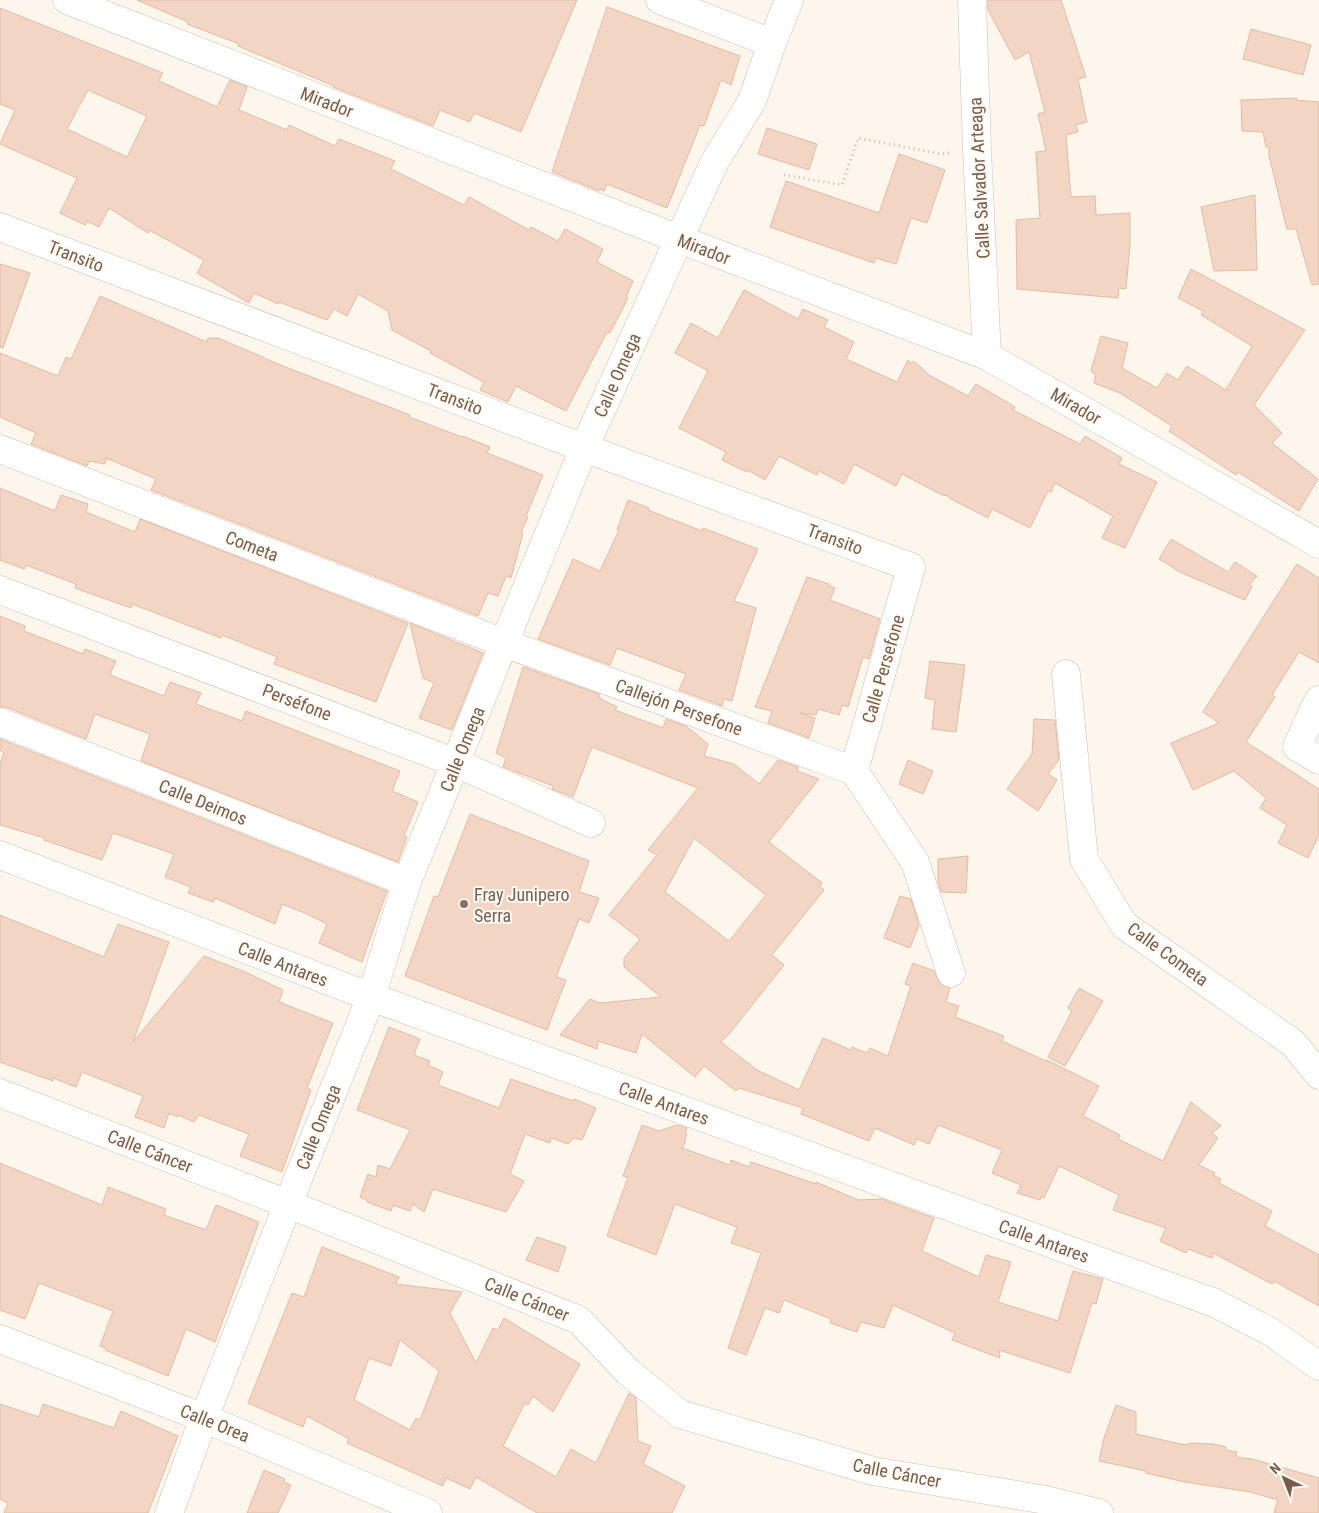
<svg xmlns="http://www.w3.org/2000/svg" width="1319" height="1513" font-family="'Roboto Condensed',sans-serif">
<style>
.building{fill:#f3d5c3;stroke:#e6bba3;fill-rule:evenodd}
.lines{fill:none;stroke-linecap:round;stroke-linejoin:round}
.minor-casing{stroke:#d1beb0;stroke-width:29}
.path{stroke:#d9b8a5;stroke-width:3;stroke-dasharray:1 4;stroke-linecap:butt}
.minor{stroke:#fff;stroke-width:28}
.education-dot{fill:#8d6e63;stroke:#fffaf3;stroke-width:2}
.labels{text-anchor:middle;dominant-baseline:central;stroke-width:4;stroke-linejoin:round;paint-order:stroke}
.street-label{font-size:18px;fill:#7a5c4d;stroke:#fffaf3}
.education-label{font-size:18px;fill:#785e54;stroke:#fffaf3;text-anchor:start}
</style>
<rect width="100%" height="100%" fill="#fdf6ec"/>
<path class="building" d="M137,0H577L521,132L474,113L470,122L440,110L433,126L333,87L334,86L238,46L239,44L187,24L188,22Z
M988,0H1061L1086,77L1078,79L1087,122L1076,125L1078,132L1066,135L1071,197L1095,196L1096,215L1130,213V245L1126,289L1119,288L1118,298L1017,289L1016,220L1040,218L1036,152L1046,151L1038,114L1045,112L1029,52L1015,60L988,10Z
M607,7L740,56L731,85L721,80L704,126L700,125L667,208L607,184L604,191L600,189L599,191L552,172Z
M0,8L163,73L159,81L217,107L230,80L247,87L239,110L287,130L289,125L335,146L339,139L395,161L391,169L464,205L469,197L529,230L531,227L558,241L565,229L603,249L597,262L633,281L626,297L628,298L610,333L607,332L566,411L516,386L508,402L480,390L484,382L430,353L431,351L392,330L388,311L358,294L347,316L334,309L327,320L279,302L278,304L254,293L249,303L197,273L204,260L149,230L148,233L109,208L99,227L87,221L85,225L60,213L77,178L0,144L15,110L0,104ZM88,90L147,116L127,157L67,129Z
M1251,29L1311,45L1303,75L1243,59Z
M1297,98L1296,100L1319,102V284L1312,285L1296,229H1287L1269,156V147H1266L1263,132L1242,131L1241,100Z
M767,128L817,144L809,170L758,154Z
M899,154L945,170L927,223L911,218L896,264L876,258L874,263L770,227L786,181L879,213Z
M1255,195L1257,270L1214,271L1201,207Z
M0,264L30,273L3,348L0,347Z
M1191,269L1305,330L1254,405L1282,433L1272,443L1318,479L1299,511L1238,472L1236,475L1169,431L1172,426L1120,393L1094,383L1096,375L1091,371L1101,336L1128,343L1122,368L1157,388L1167,373L1178,380L1187,366L1226,390L1252,346L1201,315L1203,311L1178,298Z
M744,290L798,319L803,309L828,320L824,327L854,342L846,359L897,382L908,360L911,363L914,361L929,375L968,396L976,384L1015,407L1013,410L1080,444L1085,436L1122,458L1119,464L1157,482L1125,548L1102,538L1113,516L1055,483L1051,492L1048,491L1030,528L992,509L988,518L949,498V496L942,495L902,474L896,486L854,464L844,484L819,471L817,475L779,456L765,480L748,470L747,472L722,460L726,452L679,428L708,371L675,353L691,323L718,338Z
M100,296L207,342L208,338H218L283,366L410,415L409,417L462,437L463,436L490,447L487,453L543,475L526,516L528,517L521,532L523,533L511,578L506,576L498,596L488,593L478,616L151,490L156,479L106,458L105,464L89,461L87,466L31,444L36,433L0,417V353L58,376L66,357L71,359Z
M0,488L55,511L61,495L88,504L86,512L135,532L140,519L408,623L376,702L274,664L277,657L222,635L221,638L132,604L131,608L75,588L76,584L26,565L24,569L0,560Z
M628,500L649,508L648,510L702,531L703,528L758,549L734,601L756,608L732,701L724,699L722,706L679,690L686,674L617,648L610,665L538,639L573,559L600,571L619,530H617Z
M1171,539L1228,572L1235,562L1257,576L1249,585L1252,586L1245,600L1182,573L1159,559Z
M1297,564L1319,578V663L1299,652L1272,695L1275,697L1246,742L1319,789V835L1308,858L1278,843L1287,825L1260,808L1266,798L1234,771L1193,790L1171,743L1219,723L1203,712Z
M807,577L829,584L828,585L835,588L830,600L880,619L869,659L863,657L848,707L842,705L839,715L818,709L816,715L800,713L815,718L809,738L768,723L772,711L755,707Z
M0,616L25,626L24,631L83,654L85,649L116,661L110,675L164,696L170,682L201,693L196,704L242,721L246,711L400,771L392,791L418,802L404,836L407,837L398,862L141,761L150,734L95,714L86,739L6,707H0Z
M410,623L483,653L452,730L419,718L434,683L423,678Z
M930,661L965,665L956,732L932,729L935,700L925,698Z
M523,667L599,694L600,695L599,698L617,707L615,710L663,728L666,719L686,726L708,744L704,756L734,764L759,784L778,760L798,767L797,771L819,779L769,842L822,883L820,886L824,890L772,955L784,965L730,1033L721,1042L757,1070L799,1090L823,1038L851,1050L852,1047L867,1053L870,1048L888,1056L911,986L905,984L913,963L934,971L940,984L950,988L946,1002L959,1006L955,1017L1004,1036L1002,1041L1046,1061L1047,1060L1099,1086L1083,1116L1120,1135L1118,1139L1163,1161L1191,1102L1221,1126L1212,1133L1218,1138L1199,1165L1215,1173L1213,1175L1221,1179L1219,1183L1272,1211L1265,1226L1319,1255V1306L1274,1281L1272,1284L1213,1253L1212,1258L1188,1249L1186,1253L1160,1241L1166,1228L1113,1210L1119,1195L1059,1166L1044,1198L1041,1196L1040,1200L1017,1193L1021,1185L992,1173L1002,1150L938,1125L929,1144L917,1139L914,1145L875,1128L869,1141L801,1114L803,1108L739,1088L736,1091L704,1066L695,1077L642,1034L636,1053L598,1041L597,1049L560,1035L590,999L600,1003L661,997L624,967V958L640,939L609,915L657,855L648,850L698,788L592,747L573,797L552,789L553,786L503,767L506,758L496,753ZM694,838L766,895L729,941L665,892Z
M1034,719L1055,720L1059,760L1048,774L1057,780L1038,811L1007,789L1032,754Z
M0,739L387,891L362,962L319,943L327,924L307,914L282,904L275,924L215,898L213,902L188,893L191,887L165,877L174,854L113,833L102,860L44,840L45,838L0,825V763L4,753L0,750Z
M908,760L933,771L923,794L899,784Z
M470,814L589,861L579,892L599,898L589,923L579,919L556,977L566,980L547,1030L405,976L434,896L438,897Z
M968,856L966,893L941,892L938,882V859Z
M900,896L911,899L919,925L910,948L884,938Z
M0,915L104,957L118,924L169,942L133,1042L204,956L243,971L283,990L279,1002L333,1023L307,1088L311,1090L282,1172L240,1156L249,1134L199,1115L194,1122L178,1115L177,1117L169,1113L164,1128L135,1117L143,1096L82,1072L76,1087L53,1078V1081L0,1062Z
M1079,988L1103,1001L1065,1066L1048,1057L1072,1011L1068,1008Z
M389,1027L420,1039L414,1055L430,1061L428,1065L443,1072L438,1085L499,1108L511,1079L573,1101L574,1099L596,1108L582,1140L574,1138L568,1144L551,1138L550,1143L525,1134L510,1174L524,1181L506,1212L433,1189L424,1212L413,1204L410,1211L393,1205L391,1211L367,1202V1200L360,1197L368,1174L376,1177L378,1165L390,1169L410,1130L357,1110Z
M642,1125L659,1131L677,1125L687,1128L685,1133L687,1134L685,1139L686,1140L682,1148L730,1165L731,1160L749,1167L751,1162L816,1184V1182L858,1200L882,1199L934,1218L922,1251L979,1277L986,1255L1011,1262L998,1302L1058,1321L1073,1271L1103,1279L1096,1304L1092,1303L1070,1373L999,1350L1000,1358L952,1340L955,1333L893,1305L884,1328L861,1322L857,1332L830,1323L831,1319L784,1300L779,1313L765,1308L746,1355L728,1348L761,1253L731,1243L737,1227L675,1204L656,1255L607,1236L628,1177L623,1176Z
M0,1163L102,1205L108,1187L166,1209L164,1215L206,1230L216,1205L259,1222L215,1342L186,1329L168,1376L105,1350L106,1348L100,1346L113,1311L108,1309L39,1283L25,1319L0,1310Z
M537,1237L566,1247L558,1272L526,1260Z
M322,1247L399,1277L396,1284L462,1292L450,1313L476,1363L493,1328L498,1330L504,1318L580,1364L553,1412L533,1396L528,1405L525,1403L503,1446L556,1477L571,1449L596,1463L629,1393L636,1398L638,1441L651,1446L643,1464L685,1486L672,1513H537L476,1477L470,1489L446,1478L443,1486L347,1443L349,1439L307,1416L303,1427L248,1403L292,1293L304,1297ZM400,1340L439,1371L420,1420L416,1418L410,1430L354,1400L369,1358L391,1366Z
M0,1404L39,1417L43,1404L114,1428L121,1411L178,1436L148,1513H4L8,1503L0,1499Z
M1116,1405L1136,1412V1434L1185,1445L1191,1443L1213,1444L1226,1447V1450L1237,1452L1236,1457L1252,1459L1319,1478V1513H1274L1278,1500L1250,1492L1185,1482L1146,1473V1471L1099,1461L1104,1438Z
M264,1470L285,1479L284,1482L291,1485L278,1513H247Z"/>
<g class="lines">
<g class="minor-casing">
<path id="minor" d="M67,0L679,239L987,356L1319,544
M660,0L772,43
M972,0L977,150L987,356
M0,227L584,448L911,567L854,771
M0,449L504,643L854,771
M0,590L456,763L591,823
M1066,674L1084,859L1124,925L1293,1043L1319,1075
M1319,700L1314,709L1297,747L1319,760
M0,722L407,882
M854,771L915,862L951,973
M0,855L371,997L1215,1303L1271,1332L1319,1366
M0,1093L288,1204L579,1320L628,1372L680,1414L873,1471L1046,1500L1099,1513
M0,1339L204,1418L428,1513
M169,1513L204,1418L288,1204L371,997L407,882L504,643L584,448L679,239L715,161L752,101L772,43L789,0"/>
</g>
<path class="path" d="M784,175L842,185L858,138L942,154L949,153"/>
<use href="#minor" class="minor"/>
</g>
<circle class="education-dot" cx="464" cy="904" r="5"/>
<g class="labels">
<g class="street-label">
<text transform="translate(327 102) rotate(21)">Mirador</text>
<text transform="translate(979 178) rotate(-93)">Calle Salvador Arteaga</text>
<text transform="translate(704 249) rotate(21)">Mirador</text>
<text transform="translate(76 256) rotate(21)">Transito</text>
<text transform="translate(617 375) rotate(-66)">Calle Omega</text>
<text transform="translate(455 399) rotate(21)">Transito</text>
<text transform="translate(1076 406) rotate(30)">Mirador</text>
<text transform="translate(835 539) rotate(20)">Transito</text>
<text transform="translate(252 546) rotate(21)">Cometa</text>
<text transform="translate(883 669) rotate(-74)">Calle Persefone</text>
<text transform="translate(297 702) rotate(21)">Perséfone</text>
<text transform="translate(679 707) rotate(20)">Callejón Persefone</text>
<text transform="translate(462 749) rotate(-68)">Calle Omega</text>
<text transform="translate(203 802) rotate(22)">Calle Deimos</text>
<text transform="translate(1168 954) rotate(36)">Calle Cometa</text>
<text transform="translate(283 964) rotate(21)">Calle Antares</text>
<text transform="translate(664 1103) rotate(20)">Calle Antares</text>
<text transform="translate(318 1127) rotate(-68)">Calle Omega</text>
<text transform="translate(150 1151) rotate(21)">Calle Cáncer</text>
<text transform="translate(1044 1241) rotate(20)">Calle Antares</text>
<text transform="translate(527 1299) rotate(22)">Calle Cáncer</text>
<text transform="translate(215 1423) rotate(22)">Calle Orea</text>
<text transform="translate(897 1473) rotate(11)">Calle Cáncer</text>
</g>
<g class="education-label">
<text x="474" y="894">Fray Junipero<tspan x="474" dy="21">Serra</tspan></text>
</g>
</g>
<g transform="translate(1284 1478) rotate(317)" stroke="#fffaf3" stroke-width="4" paint-order="stroke">
<path d="M0-4L9 19L0 12L-9 19Z" fill="#7a5c4d"/>
<text y="-8" font-size="14" font-weight="bold" text-anchor="middle" fill="#7a5c4d">N</text>
</g>
</svg>
